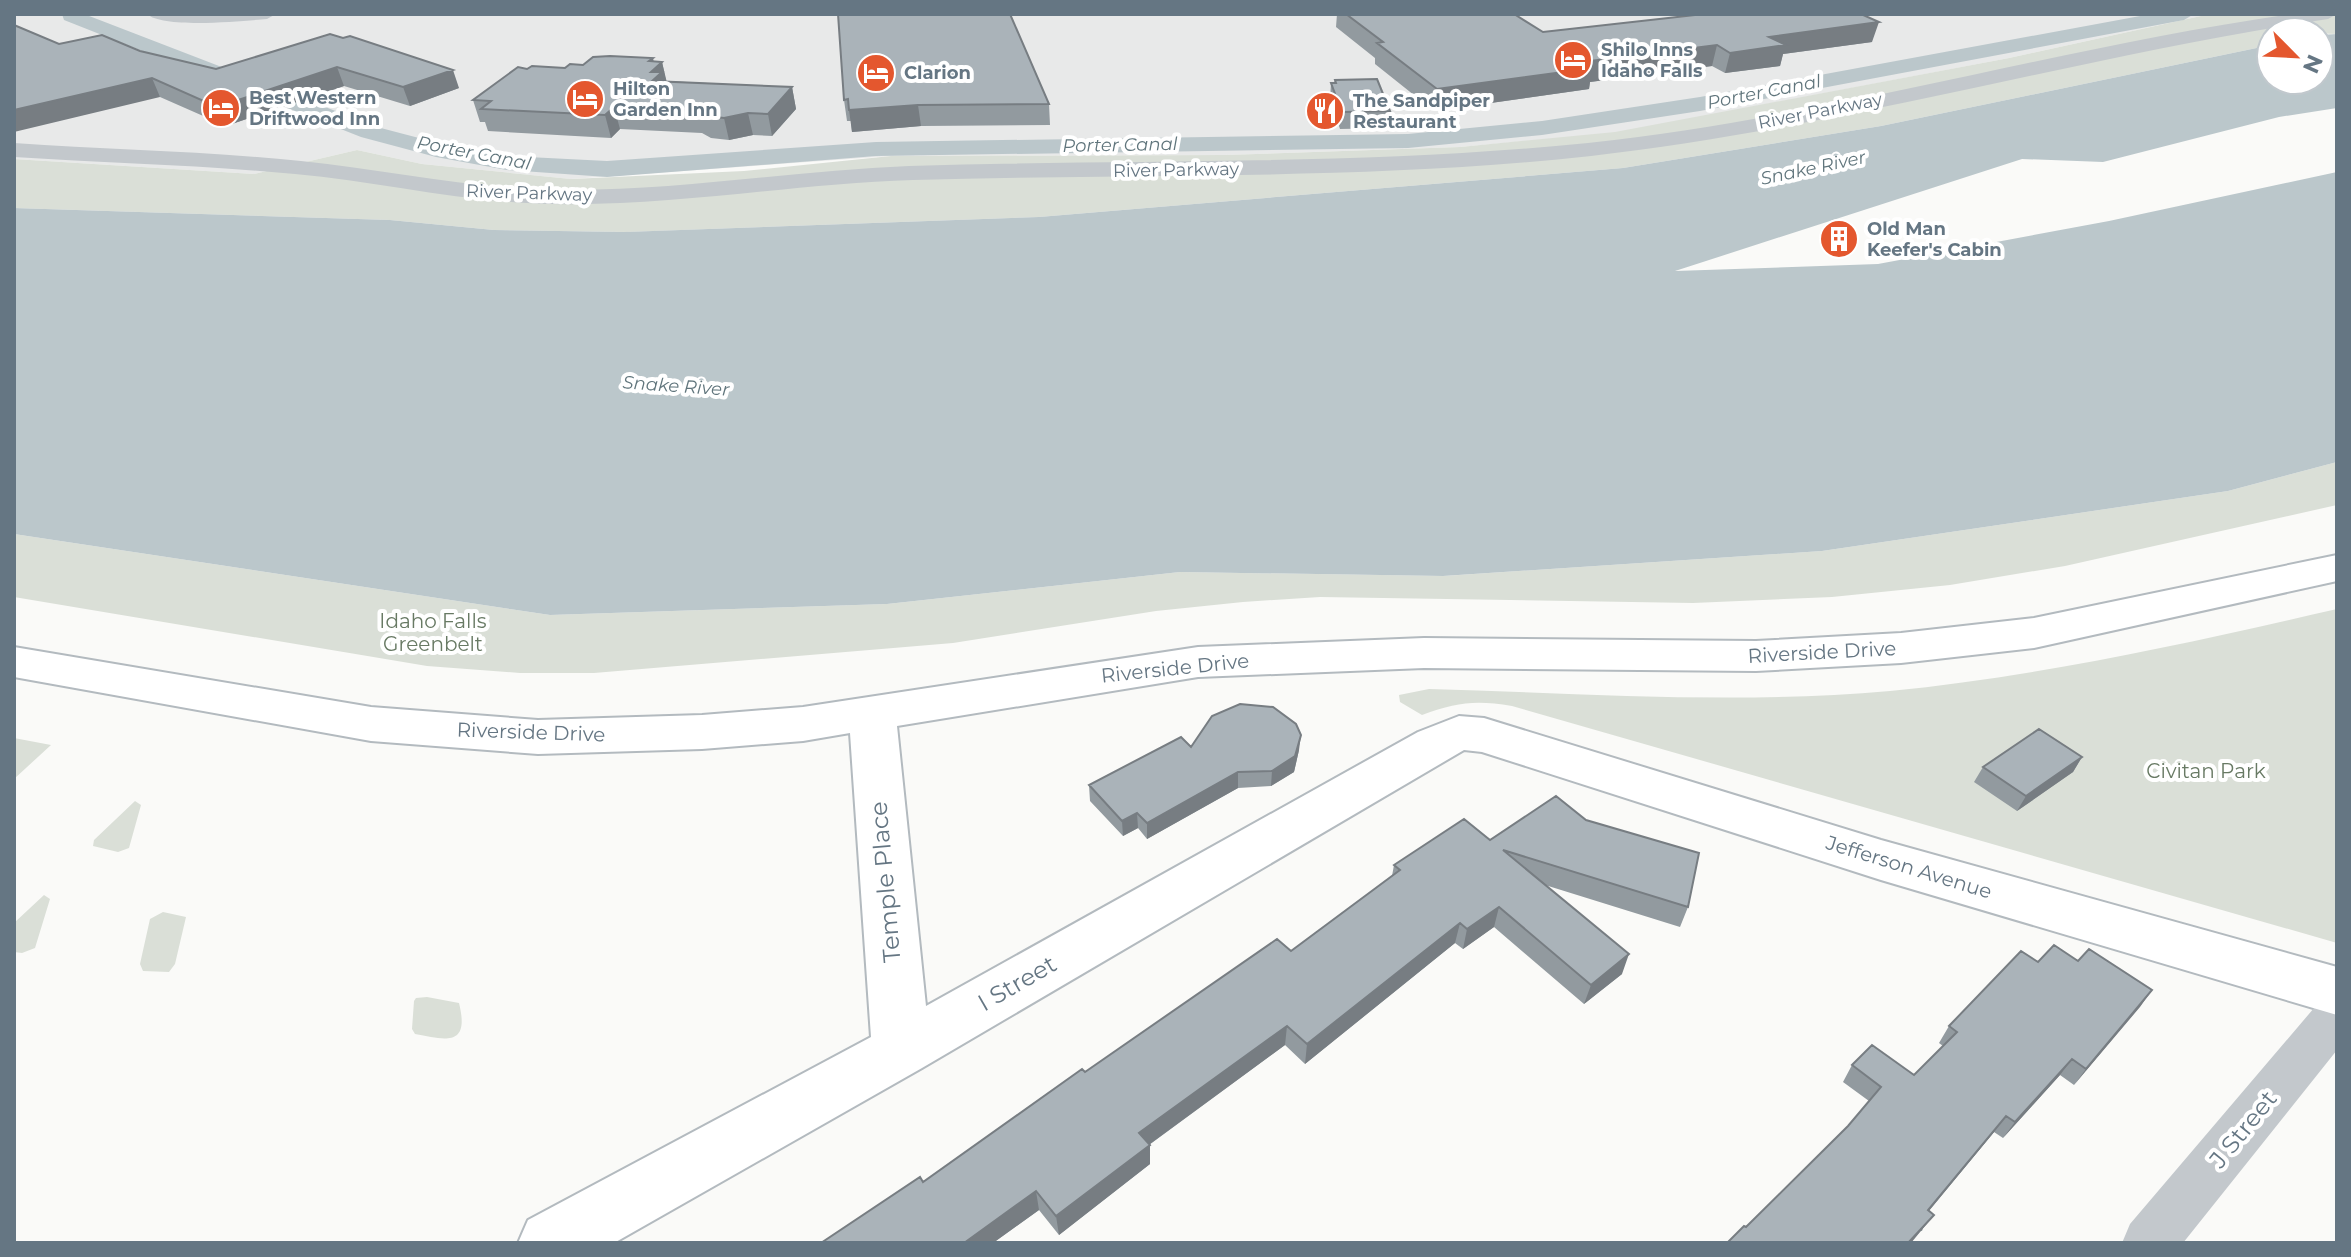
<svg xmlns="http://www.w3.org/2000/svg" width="2351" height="1257" font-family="Montserrat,sans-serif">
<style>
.built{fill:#e8e9e9}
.green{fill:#dadfd7}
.water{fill:#bbc7cb}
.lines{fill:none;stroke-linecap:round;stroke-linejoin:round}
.canal{fill:#bbc7cb;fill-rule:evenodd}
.secondary-casing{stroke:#b3babf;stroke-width:4}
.street{fill:#c3c8cc;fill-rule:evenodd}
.secondary{fill:#fff;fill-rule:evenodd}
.wall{fill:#929a9f}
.shaded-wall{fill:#777d82}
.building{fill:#aab3b9;stroke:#777d82;stroke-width:2}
.labels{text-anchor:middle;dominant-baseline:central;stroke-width:8;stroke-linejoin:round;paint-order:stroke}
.far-poi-label{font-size:18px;font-weight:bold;fill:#657683;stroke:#fff;text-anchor:start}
.far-water-label{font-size:18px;font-style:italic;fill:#60757c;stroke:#fff}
.far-street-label{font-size:18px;fill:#657683;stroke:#fff}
.park-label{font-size:20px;fill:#687a64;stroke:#fff}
.street-label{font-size:20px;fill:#657683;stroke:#fff}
.near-street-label{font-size:24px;fill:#657683;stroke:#fff}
</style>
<rect width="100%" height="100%" fill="#fafaf8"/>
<path class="built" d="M14,14H2210L2009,58L1615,133L1460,147L1225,155L891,156L571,179L422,164L357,150L254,174L14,159Z"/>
<path class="green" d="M2210,14H2337V34L2271,32V45L1881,126L1623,168L1039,217L626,232L494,230L390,220L14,208V159L254,174L357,150L422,164L571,179L744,171L891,156L1225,155L1460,147L1615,132L2009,58Z
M2337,462V505L2065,566L1950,585L1832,597L1693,603L1320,597L1243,602L1156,611L953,643L594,673H520L427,666L14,597V534L550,615L887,604L1180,572L1444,576L1822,551L2228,491Z
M2337,609V943L1512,706C1476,700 1457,702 1422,715L1400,702L1399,695L1429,689C1581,693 1737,705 1890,691C2041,676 2189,643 2337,609Z
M14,738L51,745L14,779Z
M135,801L141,805L129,848L118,852L93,846L94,840Z
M44,895L50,899L35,948L22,953L14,952V923Z
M163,912L186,917L175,964L169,972L143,971L140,964L150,919Z
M427,997L459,1003C470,1047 446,1040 415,1034L412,1029L414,1001L416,998Z"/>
<path class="water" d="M2337,34V108L2279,117L2103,162L2022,159L1675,271L1878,264L2109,221L2337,172V462L2228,491L1822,551L1443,576L1180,572L887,604L550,615L14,534V208L390,220L494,230L625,232L1039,217L1623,168L1881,126L2271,45V80H2319V35Z"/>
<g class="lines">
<path class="canal" d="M62,14H84L377,127L438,143L507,156L607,161L876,142L1408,134L1542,121L1700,97L2151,14H2194L2184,20L1700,111L1542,135L1408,148L876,156L607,177L507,170L436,157L361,137L64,20Z"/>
<g class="secondary-casing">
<path id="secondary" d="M2337,555V581L2034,648L1901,663L1756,671L1424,668L1198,677L897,726L926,1006L1418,732L1459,716L1484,718L1881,840L2337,967V1015L1881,880L1482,752L1464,750L922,1068L614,1243H518L528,1220L871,1037L850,733L803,741L702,749L538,754L371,741L14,677V647L371,707L538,720L702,715L803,707L1198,647L1424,638L1756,641L1901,633L2034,618Z"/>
</g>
<path class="street" d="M147,14H276L267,19C243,21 163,29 147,14Z
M2291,14H2337L2328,19C2081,56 1840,128 1591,156C1366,181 1139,173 913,180C784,184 656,210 527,203C449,199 372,181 295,174C201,165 107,163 14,157V143C110,150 206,151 301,161C378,169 453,185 530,189C657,195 783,171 909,166C1136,159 1363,166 1588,143C1826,118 2055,48 2291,14Z
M2337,995V1050L2183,1243H2122L2130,1224L2320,1001Z"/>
<use href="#secondary" class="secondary"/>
</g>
<path class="wall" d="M1337,14H1514L1543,32L1872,42L1783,54L1780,66L1725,73L1712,66L1590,82L1589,89L1434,111L1375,64V58L1336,27Z
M330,34L459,88L410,106L344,86L226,126L160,97L59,44L140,51L216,69Z
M654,62H662L666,81L792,87L796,109L772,136L753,135L729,140L711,138L702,133L620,129L611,138L488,131L485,122H480L473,100L527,69Z
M1335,80L1390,111L1389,128L1340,129L1330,100L1331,83H1334Z
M844,100L1049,104L1050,125L921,126L852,132L851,121H847Z
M1191,747L1299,750L1294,772L1271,786L1238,788L1147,839L1138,828L1123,836L1090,801L1089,785Z
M2082,757L2073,772L2017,811L1974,782L1983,767Z
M1490,840L1688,907L1680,927L1545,885L1622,974L1584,1004L1494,927L1463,949L1455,943L1305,1064L1285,1045L1149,1145L1150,1164L1059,1235L1039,1210L993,1243H821L923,1182L1085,1072L1291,951L1392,876L1394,865Z
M2078,961L2152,990L2074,1085L2060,1075L2003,1138L1994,1132L1929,1211L1922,1231L1727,1243L1746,1227L1848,1126L1869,1101L1843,1082L1852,1065L1914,1075L1943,1046L1939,1043L1949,1026L2038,962Z"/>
<path class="shaded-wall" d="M1879,22L1872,42L1783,54L1780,66L1725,73L1730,53L1769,37Z
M1717,45L1712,66L1590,82L1589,89L1434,111L1437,89L1583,62Z
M653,58L655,68L662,62L667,83L652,81L649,61Z
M337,67L344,86L226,126L217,107Z
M453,70L459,88L410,106L403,87Z
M152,78L160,97L14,132V110Z
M792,87L796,109L772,136L768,114Z
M918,105L921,126L852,132L849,110Z
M614,107L620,129L611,138L605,115Z
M748,113L753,135L729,140L724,118Z
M1301,735L1299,750L1294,772L1271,786L1272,771Z
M2082,757L2073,772L2017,811L2026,796Z
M1238,772V788L1147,839V823Z
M1137,813L1138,828L1123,836L1122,821Z
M1499,907L1494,927L1463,949L1467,929Z
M1460,923L1455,943L1305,1064L1307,1044Z
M1629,954L1622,974L1584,1004L1591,985Z
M2152,990L2140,1007L2074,1085L2086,1069Z
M1287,1026L1285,1045L1139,1152V1133Z
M2072,1059L2060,1075L2003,1138L2015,1122Z
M2006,1116L1994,1132L1916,1226L1928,1210Z
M1150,1145V1164L1059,1235L1056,1216Z
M1036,1191L1039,1210L993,1243H964Z
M1934,1215L1911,1243H1908Z"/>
<path class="building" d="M838,14H1010L1049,104L918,105L849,110L848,99L844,100Z
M1346,14H1514L1543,32L1704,14H1861L1879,22L1769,37L1786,45L1730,53L1717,45L1583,62L1593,68L1437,89L1377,43L1383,42Z
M14,25L59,44L102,35L140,51L216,69L330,34L343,38L350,36L453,70L403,87L337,67L217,107L152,78L14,110Z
M610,56L653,58L649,61L662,62L651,72H662L652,81L792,87L768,114L748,113L724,118L707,116L698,111L614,107L605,115L481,109L491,101L473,100L518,67L527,69L532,66L565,68L570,64L583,65L593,57Z
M1377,79L1390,111L1342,112L1331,83H1336L1335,80Z
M1240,704L1273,707L1296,724L1301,735L1295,756L1272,771L1238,772L1147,823L1137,813L1122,821L1089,785L1181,737L1191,747L1212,716Z
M2039,729L2082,757L2026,796L1983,767Z
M1556,796L1586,820L1699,853L1688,907L1503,850L1629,954L1591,985L1499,907L1467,929L1460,923L1307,1044L1287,1026L1139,1133L1150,1145L1056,1216L1036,1191L964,1243H821L920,1177L923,1182L1082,1069L1085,1072L1277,939L1291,951L1400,870L1394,865L1464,819L1490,840Z
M2054,945L2078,961L2089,949L2152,990L2086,1069L2072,1059L2015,1122L2006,1116L1928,1210L1934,1215L1908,1243H1727L1744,1226L1746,1227L1848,1126L1881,1087L1852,1065L1872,1045L1914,1075L1957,1032L1949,1026L2021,951L2038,962Z"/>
<defs>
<g id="hotel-disc" transform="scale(2)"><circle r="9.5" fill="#e4572e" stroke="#fff"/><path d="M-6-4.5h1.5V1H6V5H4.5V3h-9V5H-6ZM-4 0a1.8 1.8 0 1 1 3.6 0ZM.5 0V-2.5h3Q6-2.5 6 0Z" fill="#fff"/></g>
<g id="restaurant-disc" transform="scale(2)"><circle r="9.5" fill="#e4572e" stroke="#fff"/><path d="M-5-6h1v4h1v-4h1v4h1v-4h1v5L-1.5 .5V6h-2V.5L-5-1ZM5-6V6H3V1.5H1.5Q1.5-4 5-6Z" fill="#fff"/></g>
<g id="building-disc" transform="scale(2)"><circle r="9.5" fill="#e4572e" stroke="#fff"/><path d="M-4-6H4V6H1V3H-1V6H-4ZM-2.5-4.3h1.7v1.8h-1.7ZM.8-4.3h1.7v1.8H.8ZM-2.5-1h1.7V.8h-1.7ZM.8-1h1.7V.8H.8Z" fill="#fff"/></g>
</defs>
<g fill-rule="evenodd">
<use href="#hotel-disc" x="1573" y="60"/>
<use href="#hotel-disc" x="876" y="73"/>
<use href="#hotel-disc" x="585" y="99"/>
<use href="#hotel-disc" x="221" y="108"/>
<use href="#restaurant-disc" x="1325" y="111"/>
<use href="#building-disc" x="1839" y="239"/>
</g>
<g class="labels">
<g class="far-poi-label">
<text x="1601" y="50">Shilo Inns<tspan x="1601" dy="21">Idaho Falls</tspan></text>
<text x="904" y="73">Clarion</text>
<text x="613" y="89">Hilton<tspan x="613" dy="21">Garden Inn</tspan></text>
<text x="249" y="98">Best Western<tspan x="249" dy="21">Driftwood Inn</tspan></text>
<text x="1353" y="101">The Sandpiper<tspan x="1353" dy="21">Restaurant</tspan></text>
<text x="1867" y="229">Old Man<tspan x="1867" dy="21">Keefer's Cabin</tspan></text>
</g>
<g class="far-water-label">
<text transform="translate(1764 92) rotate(-11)">Porter Canal</text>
<text transform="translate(1120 145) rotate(-1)">Porter Canal</text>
<text transform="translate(474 153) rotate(11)">Porter Canal</text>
<text transform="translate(1813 168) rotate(-12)">Snake River</text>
<text transform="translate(676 386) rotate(4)">Snake River</text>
</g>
<g class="far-street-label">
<text transform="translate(1820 111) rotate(-11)">River Parkway</text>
<text transform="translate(1176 170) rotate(-1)">River Parkway</text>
<text transform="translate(529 193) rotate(2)">River Parkway</text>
</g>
<g class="park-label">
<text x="433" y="621">Idaho Falls<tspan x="433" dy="23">Greenbelt</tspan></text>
<text x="2206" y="771">Civitan Park</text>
</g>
<g class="street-label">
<text transform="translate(1822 652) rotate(-3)">Riverside Drive</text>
<text transform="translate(1175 668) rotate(-6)">Riverside Drive</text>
<text transform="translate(531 732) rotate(2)">Riverside Drive</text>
<text transform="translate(1909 867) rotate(17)">Jefferson Avenue</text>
</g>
<g class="near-street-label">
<text transform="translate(885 882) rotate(-95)">Temple Place</text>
<text transform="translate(1017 983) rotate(-30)">I Street</text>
<text transform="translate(2243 1129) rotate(-51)">J Street</text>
</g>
</g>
<rect width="2351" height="1257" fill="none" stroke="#657683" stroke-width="32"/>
<g transform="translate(2295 56) rotate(114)"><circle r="38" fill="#ffffff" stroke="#c1c8cd" stroke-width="2"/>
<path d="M0-6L14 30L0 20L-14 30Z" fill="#e4572e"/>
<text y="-12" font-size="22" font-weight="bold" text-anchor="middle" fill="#657683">N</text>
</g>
</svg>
